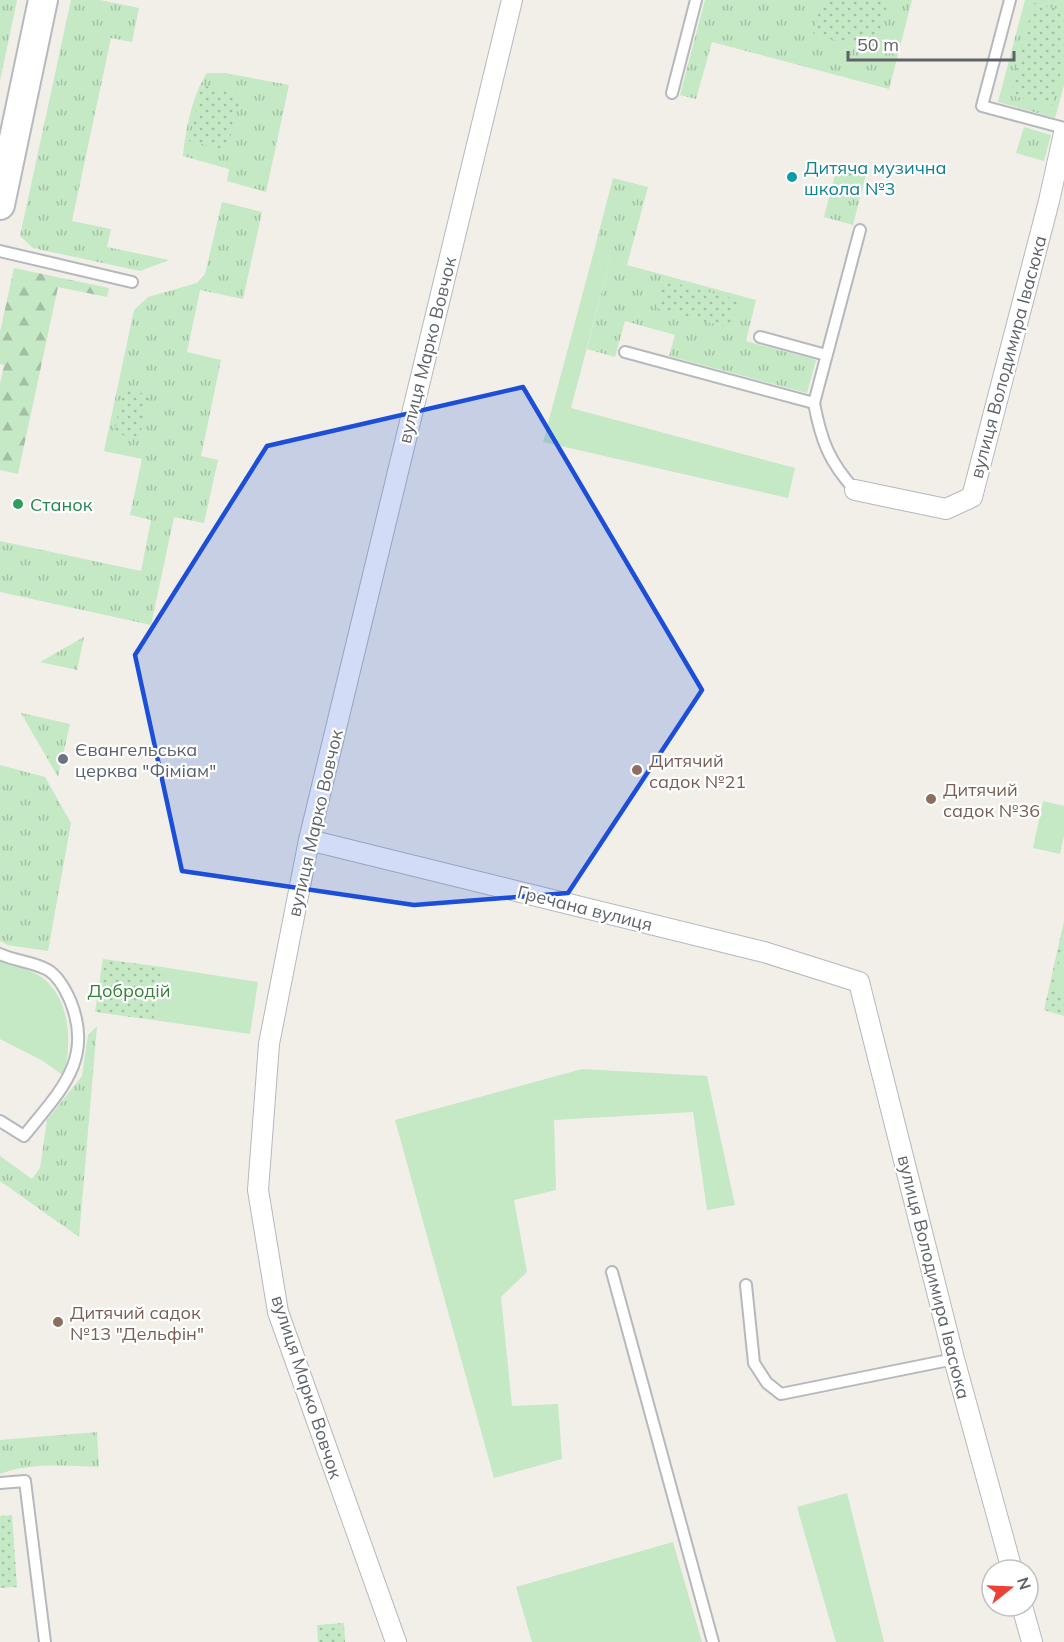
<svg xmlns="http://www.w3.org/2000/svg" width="1064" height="1642" font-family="Mulish,sans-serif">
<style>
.grass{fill:url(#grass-tufts)}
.forest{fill:url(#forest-firs)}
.park{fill:url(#park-dots)}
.garden{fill:#c5e8c5}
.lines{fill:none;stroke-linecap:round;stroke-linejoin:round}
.lane-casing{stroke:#b5b8bc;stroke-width:14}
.street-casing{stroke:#b5b8bc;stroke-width:22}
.secondary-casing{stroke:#b6babf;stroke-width:32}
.lane{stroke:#fff;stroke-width:10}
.street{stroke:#fff;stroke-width:20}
.secondary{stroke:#fff;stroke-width:28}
.marked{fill:#1d4ed8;fill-opacity:0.2;stroke:#1d4ed8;stroke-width:4.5;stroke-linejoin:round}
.culture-dot{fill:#0f9aa8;stroke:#fff;stroke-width:2}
.leisure-dot{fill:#2e9e5b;stroke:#fff;stroke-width:2}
.worship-dot{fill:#6b7280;stroke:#fff;stroke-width:2}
.education-dot{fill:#8d6e63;stroke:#fff;stroke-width:2}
.labels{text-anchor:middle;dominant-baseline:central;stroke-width:4.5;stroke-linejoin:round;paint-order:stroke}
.culture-label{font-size:18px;fill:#0d838f;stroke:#fff;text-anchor:start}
.street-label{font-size:18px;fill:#5f6368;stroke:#fff}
.leisure-label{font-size:18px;fill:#27864d;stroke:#fff;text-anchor:start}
.worship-label{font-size:18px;fill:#5b616d;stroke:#fff;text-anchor:start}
.education-label{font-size:18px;fill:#785e54;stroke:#fff;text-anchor:start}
.park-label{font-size:18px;fill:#348238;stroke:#fff}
</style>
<defs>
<pattern id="grass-tufts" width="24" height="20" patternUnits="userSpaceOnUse" patternTransform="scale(1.5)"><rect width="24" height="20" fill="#c5e8c5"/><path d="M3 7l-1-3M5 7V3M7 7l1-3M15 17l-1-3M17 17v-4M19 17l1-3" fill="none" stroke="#a3c0a4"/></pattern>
<pattern id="forest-firs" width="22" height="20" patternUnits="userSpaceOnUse" patternTransform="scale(1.5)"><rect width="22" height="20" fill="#c5e8c5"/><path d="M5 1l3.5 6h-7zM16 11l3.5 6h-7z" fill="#a3c0a4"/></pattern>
<pattern id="park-dots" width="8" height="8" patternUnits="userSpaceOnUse" patternTransform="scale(1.5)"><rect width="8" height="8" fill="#c5e8c5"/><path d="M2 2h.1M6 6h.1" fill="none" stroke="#a3c0a4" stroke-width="1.8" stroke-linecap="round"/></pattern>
</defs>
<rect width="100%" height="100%" fill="#f1efe8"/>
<path class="grass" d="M0,0H17L0,81Z
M71,0H100L139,8L132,42L111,38L72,221L111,229L107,247L169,260L140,271L33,248L20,236Z
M705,0H912L889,89L712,42L696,99L680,95Z
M1025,0H1064V85L1055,118L998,102Z
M207,73H225L289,85L266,192L227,181L229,169L183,156C186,128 192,96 207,73Z
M1024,127L1051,135L1044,161L1016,153Z
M837,167L866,174L853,225L824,217Z
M613,178L648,187L627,265L756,300L746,341L816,360L807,393L669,356L675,335L625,321L615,357L587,349L611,256L594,251Z
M222,202L262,212L243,299L200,290L187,352L221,360L201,456L218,460L204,523L174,517L151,625L0,592V541L141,571L151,520L130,515L142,459L104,451L134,310L148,297L197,283L205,274Z
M84,637L77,670L40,662Z
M21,713L70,724L58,777Z
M0,765L45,777L71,823L48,951L8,945L0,941Z
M97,1026L79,1237L0,1181V1156L32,1179L40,1168L47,1120L82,1076L88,1035Z
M97,1432L99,1467C65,1466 32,1462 0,1474V1440Z"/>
<path class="forest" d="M14,268L109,288L107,297L58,287L18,474L0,470V384L4,365L0,364V332Z"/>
<path class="park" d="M822,0H889L875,51L813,34Z
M1034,3L1064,11V61L1052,106L1010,95Z
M202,85L241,95L227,150L189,141Z
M663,280L738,300L730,328L656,308Z
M123,389L149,395L139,439L114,433Z
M1064,921V1016L1044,1010Z
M103,959L162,967L154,1020L95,1012Z
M12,1515L17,1587L0,1588V1516Z
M344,1623L345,1642H318L317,1625Z"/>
<path class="garden" d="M594,251L611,256L571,408L795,468L788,498L543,442Z
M1043,801L1064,806V836L1060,854L1033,848Z
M1064,941V990L1053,988Z
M0,960C12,965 35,971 44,979C72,1003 71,1044 64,1076L43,1061L0,1039Z
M162,967L258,982L250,1034L154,1020Z
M582,1069L707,1076L735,1205L707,1210L693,1112L554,1120L556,1190L514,1200L527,1272L501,1297L512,1406L558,1404L562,1459L494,1478L395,1120Z
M847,1493L884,1642H836L797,1507Z
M673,1542L702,1642H532L516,1587Z"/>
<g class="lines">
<g class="lane-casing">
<path id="lane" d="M1010,0L982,106L1064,128
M672,93L696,0
M0,251L132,282
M760,337L826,355
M625,352L814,403
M855,490C829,462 821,440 814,403L860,230
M0,954C15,961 34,962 48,970C58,976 66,991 70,1000C95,1060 59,1092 24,1136L0,1121
M612,1272L713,1642
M746,1285L754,1363L767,1383L781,1394L954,1359
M0,1483L25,1481L45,1642"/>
</g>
<g class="street-casing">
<path id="street" d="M855,490L946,509L972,497L1049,201L1064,133
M309,840L764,952L859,982L954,1359L1012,1570
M1022,1606L1032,1642
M396,1642L278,1312L258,1190L269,1044L309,840L512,0"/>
</g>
<g class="secondary-casing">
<path id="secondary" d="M0,205L43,0"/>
</g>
<use href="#lane" class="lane"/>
<use href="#street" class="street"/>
<use href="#secondary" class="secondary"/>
</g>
<path class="marked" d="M523,387L702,690L568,893L414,905L182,871L135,655L267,446Z"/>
<circle class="culture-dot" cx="792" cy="177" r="6"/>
<circle class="leisure-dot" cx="18" cy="504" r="6"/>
<circle class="worship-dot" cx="63" cy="759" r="6"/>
<g class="education-dot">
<circle cx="637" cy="770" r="6"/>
<circle cx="931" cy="799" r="6"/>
<circle cx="58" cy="1322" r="6"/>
</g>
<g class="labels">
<g class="culture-label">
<text x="804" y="167">Дитяча музична<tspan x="804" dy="21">школа №3</tspan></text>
</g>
<g class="street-label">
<text transform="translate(427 350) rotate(-76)">вулиця Марко Вовчок</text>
<text transform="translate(1008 357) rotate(-75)">вулиця Володимира Івасюка</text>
<text transform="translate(315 823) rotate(-77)">вулиця Марко Вовчок</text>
<text transform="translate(585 908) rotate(14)">Гречана вулиця</text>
<text transform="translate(934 1277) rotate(76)">вулиця Володимира Івасюка</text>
<text transform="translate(307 1387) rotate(72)">вулиця Марко Вовчок</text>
</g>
<g class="leisure-label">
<text x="30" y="504">Станок</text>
</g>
<g class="worship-label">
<text x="75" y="749">Євангельська<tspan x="75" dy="21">церква "Фіміам"</tspan></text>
</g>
<g class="education-label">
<text x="649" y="760">Дитячий<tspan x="649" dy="21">садок №21</tspan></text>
<text x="943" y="789">Дитячий<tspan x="943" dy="21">садок №36</tspan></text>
<text x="70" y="1312">Дитячий садок<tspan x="70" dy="21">№13 "Дельфін"</tspan></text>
</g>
<g class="park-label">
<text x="129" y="990">Добродій</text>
</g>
</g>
<g transform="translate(1010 1588) rotate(72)"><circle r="28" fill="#ffffff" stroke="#bfc1c3" stroke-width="1.5"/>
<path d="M0-4.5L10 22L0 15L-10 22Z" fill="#ea4335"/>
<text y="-9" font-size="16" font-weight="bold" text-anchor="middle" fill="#5f6368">N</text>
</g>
<path d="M848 51v9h166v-9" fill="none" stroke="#5f6368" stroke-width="3"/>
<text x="857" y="51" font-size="18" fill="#5f6368" stroke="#ffffff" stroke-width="4.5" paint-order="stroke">50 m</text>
</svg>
